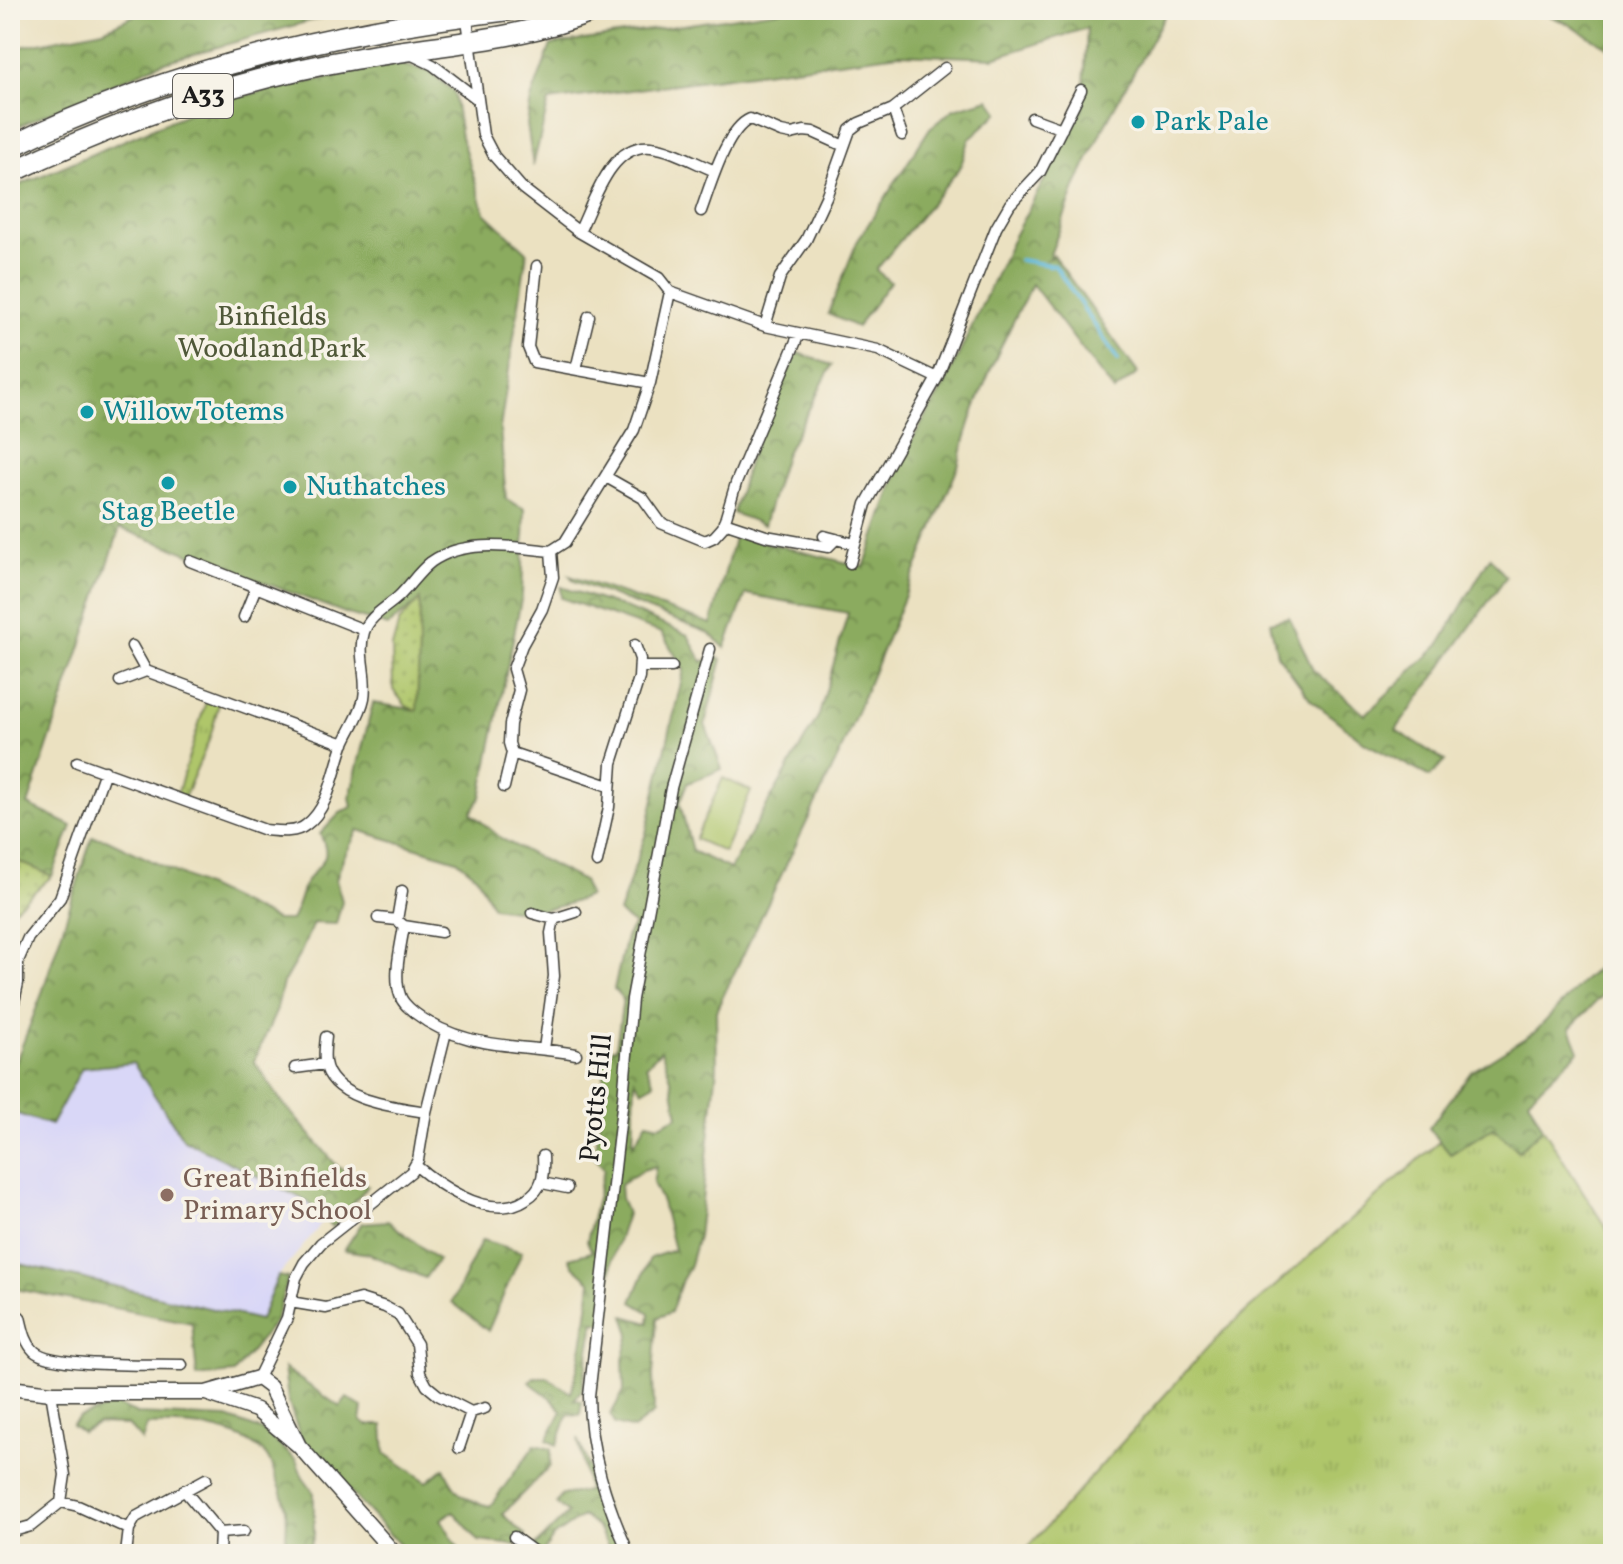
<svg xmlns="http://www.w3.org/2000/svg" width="1623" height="1564" font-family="Vollkorn,serif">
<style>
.built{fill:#d9d7f7}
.grass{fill:url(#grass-tufts);stroke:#667144;stroke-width:2}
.forest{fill:url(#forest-crowns);stroke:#54643e;stroke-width:2;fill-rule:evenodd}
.park{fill:url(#park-dots);stroke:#667144;stroke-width:2}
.pitch{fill:#afc66b;stroke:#667144;stroke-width:2}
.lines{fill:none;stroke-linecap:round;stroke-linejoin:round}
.stream{stroke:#60bade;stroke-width:4}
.street-casing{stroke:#3b3a35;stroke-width:13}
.secondary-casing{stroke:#3b3a35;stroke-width:17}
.highway-casing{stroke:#3b3a35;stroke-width:23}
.street{stroke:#fff;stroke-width:10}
.secondary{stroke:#fff;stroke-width:14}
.highway{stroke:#fff;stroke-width:20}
.culture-dot{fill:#0f9aa8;stroke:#f7f3e8;stroke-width:3}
.education-dot{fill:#8d6e63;stroke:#f7f3e8;stroke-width:3}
.labels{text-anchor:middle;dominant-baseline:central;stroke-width:7;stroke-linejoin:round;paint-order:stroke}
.shield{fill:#f7f3e8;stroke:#5e5c59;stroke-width:2}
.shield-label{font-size:26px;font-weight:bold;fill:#1c1c1c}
.culture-label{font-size:28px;fill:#0d838f;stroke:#f7f3e8;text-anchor:start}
.park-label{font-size:28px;fill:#4f5838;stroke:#f7f3e8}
.street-label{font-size:28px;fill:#1c1c1c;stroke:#f7f3e8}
.education-label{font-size:28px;fill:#785e54;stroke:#f7f3e8;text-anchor:start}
</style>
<defs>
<pattern id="grass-tufts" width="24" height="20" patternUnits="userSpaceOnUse" patternTransform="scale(2)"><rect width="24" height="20" fill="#afc66b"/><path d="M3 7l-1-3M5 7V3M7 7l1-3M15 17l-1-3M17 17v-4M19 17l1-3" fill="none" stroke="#96aa5c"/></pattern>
<pattern id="forest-crowns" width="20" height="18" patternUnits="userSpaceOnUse" patternTransform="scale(2)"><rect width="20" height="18" fill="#8bab5f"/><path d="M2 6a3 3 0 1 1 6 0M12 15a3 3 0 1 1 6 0" fill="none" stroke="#718a4e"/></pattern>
<pattern id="park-dots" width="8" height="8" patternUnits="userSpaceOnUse" patternTransform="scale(2)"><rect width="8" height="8" fill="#afc66b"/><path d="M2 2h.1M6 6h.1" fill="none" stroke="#96aa5c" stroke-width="1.8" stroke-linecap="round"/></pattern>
</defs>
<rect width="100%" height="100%" fill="#f7f3e8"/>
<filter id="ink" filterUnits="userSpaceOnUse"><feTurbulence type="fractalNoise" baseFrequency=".0125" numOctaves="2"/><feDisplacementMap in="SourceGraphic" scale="16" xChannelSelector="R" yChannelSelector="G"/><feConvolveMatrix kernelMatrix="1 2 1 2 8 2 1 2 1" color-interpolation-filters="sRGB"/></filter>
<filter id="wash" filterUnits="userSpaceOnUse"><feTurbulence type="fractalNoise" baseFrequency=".006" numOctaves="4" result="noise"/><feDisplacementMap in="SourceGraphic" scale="32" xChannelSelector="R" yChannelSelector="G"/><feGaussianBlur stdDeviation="1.8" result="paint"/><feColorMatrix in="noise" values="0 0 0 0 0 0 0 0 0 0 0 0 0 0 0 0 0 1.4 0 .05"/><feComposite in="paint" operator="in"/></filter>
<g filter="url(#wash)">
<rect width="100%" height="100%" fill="#ebe1c1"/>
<path class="built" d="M133,1063L338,1204L278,1276L260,1320L12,1262L10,1097L82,1068Z"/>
<path class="grass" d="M207,698L219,703L210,738L184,798L177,795Z
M1493,1127L1519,1151L1543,1128L1613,1239V1554H1022L1216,1338L1440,1141L1451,1154Z"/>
<path class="forest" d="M146,10H349L161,63L10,130V49L103,30Z
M783,10H1168L1102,130L1076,185L1049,258L1053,255L1138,373L1114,391L1032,284C1002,343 972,402 958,467L840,753L716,1011L717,1068L698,1236L689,1268L682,1280L671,1312L657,1318L653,1375L654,1413L633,1429L615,1424L611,1414L624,1391L623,1359L630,1334L624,1316L649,1323L650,1313L632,1302L650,1258L674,1250L662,1202L653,1183L656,1166L643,1170L620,1185L621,1198L627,1214L612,1260L606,1324L594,1322L582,1390L574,1400L582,1401L580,1415L568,1414L557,1445L547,1440L562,1411L551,1398L529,1382L534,1377H547L571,1393C582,1356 587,1319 591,1282L573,1266L569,1258L592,1252L587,1241L604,1169L594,1155L604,1095V1049L616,1048L623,999L614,989L626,937L634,924L619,913L646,833L684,670L662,633L561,598V587L625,608L688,635L702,662L715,656L722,659L705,724L722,769L688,783L680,803L692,851L730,869L819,715L848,613L746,594L725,648L709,633L574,581L570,576L711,624L735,535L864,567L904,454L946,382L1014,236L1083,108L1087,28L993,58L899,54L549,101L533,166L527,124L531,99L551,45ZM661,1050L671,1079L678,1116L660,1125L647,1122L633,1145L635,1079L642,1090L654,1083L646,1066Z
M1536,10H1613V50L1566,23Z
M397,64L429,71L454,92L461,137L485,213L527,252L500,428L506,499L525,509L522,595L481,797L471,813L502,839L583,881L589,896C552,911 533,914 493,907L477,877L457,860L358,830L342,861L336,880L342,901L336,924L313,923L301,952L283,983L276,1012L254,1061L281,1101L337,1166L368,1186L333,1227L307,1201L184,1140L133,1063L82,1068L51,1125L11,1112L10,1077L41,996L92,837L106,839L276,920H291C298,908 300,896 305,884C316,863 335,864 320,834L340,813L352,807L350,797L373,703L417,710L420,600L388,626L345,613L120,528L28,805L72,826L52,876L10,858V189L217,101Z
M989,99L999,112L970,138L960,168L876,270L890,282L857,327L828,314L857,242L930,128L954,109Z
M798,353L832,365L785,455L764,525L733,513L760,424Z
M1490,557L1506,577L1396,730L1445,761L1430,777L1365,743L1311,700L1277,654L1270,622L1289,617L1313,670L1365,715L1439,645Z
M1613,955V985L1570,1028L1579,1051L1528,1099L1543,1128L1519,1151L1493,1128L1450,1154L1429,1128L1471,1072L1536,1031L1586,978Z
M388,1221L438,1260L425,1278L369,1254L344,1250L362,1223Z
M482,1240L522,1252L488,1331L452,1302Z
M12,1262L260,1320L278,1276L288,1278L275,1321L234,1373L197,1377L192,1323L10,1288Z
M284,1368L340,1407L347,1398L363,1408L361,1421L367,1425H383L385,1453L427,1482L444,1468C455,1493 463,1500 490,1506L535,1445L551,1449L550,1466L502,1514L525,1535L514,1545L479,1541L453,1511L441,1519L462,1554H408L300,1437L288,1400Z
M116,1405L137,1414L227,1418L263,1431L296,1460L303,1478L314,1493V1535L308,1554H281C290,1531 288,1504 278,1482C274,1473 271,1460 265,1454C236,1425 184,1424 147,1425L142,1441L128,1425L97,1424L82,1432L72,1425L79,1417Z
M578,1438L622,1554H612L598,1528L583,1516L554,1536L542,1553L534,1547L568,1513L556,1504L562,1495L588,1491Z"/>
<path class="park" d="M420,599L417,711L406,706L393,690L392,647L399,622Z
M10,858L52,876L10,913Z"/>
<path class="pitch" d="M723,778L751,791L724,852L695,839Z"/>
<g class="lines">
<path class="stream" d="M1020,260L1055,266L1118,360"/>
</g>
</g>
<g filter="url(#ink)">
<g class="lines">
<g class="street-casing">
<path id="street" d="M466,12L483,135L494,156L522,188L579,232L659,278L670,292L765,326L878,350L937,378
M408,53L433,65L476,98
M893,109L902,135
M1032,118L1062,129
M701,211C710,187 726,129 750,119L781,132L791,134L804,131L813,132L844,146
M579,232C594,202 610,143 651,147C672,149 695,163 715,171
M537,266L528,347L534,362L650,383
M765,326L780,277L806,240L826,197L850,130L859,123L893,109L945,68
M576,369L589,316
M606,477L643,498L661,523L705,541L714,537L723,527L736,483L799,334
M724,522L766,536L828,547L836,539
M824,536L855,544
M551,551L565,542L634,430L650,383L670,292
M190,561L364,630
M850,563L866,504L937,378L996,228L1010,204L1040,172L1081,90
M244,617L256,587
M640,667H672
M146,671L344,744
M120,681L146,671L132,646
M512,753L609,786
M77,762L265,830C278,831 295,834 306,825C330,808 334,768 344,743C350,729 361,714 364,698C368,676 357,654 364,632C369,616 386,608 398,597C410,586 418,572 431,562C464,538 514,547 551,551
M504,787L512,753L509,743L510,724L519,690L513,669L522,645L542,609L553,577L551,551
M597,862L609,807L612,763L639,678L640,659L635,645
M532,913L554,919L576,912
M378,918L397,920L404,926L441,932
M397,920L402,891
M404,926C401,946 393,975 400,995C402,1003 409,1008 415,1013C462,1050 521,1044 576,1054
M10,1021L18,983V961L28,938L60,898L105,771
M326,1037C325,1045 324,1054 325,1062C331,1101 396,1107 426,1112
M544,1049L554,976L551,933L554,919
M295,1068L325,1064
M415,1165C443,1188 491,1222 526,1199C543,1189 544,1175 543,1156
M542,1183L567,1188
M290,1302L326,1308L360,1299L385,1307L398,1314L417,1344L420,1373L427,1386L438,1395L471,1412L485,1408
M10,1310L20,1317C23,1329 25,1342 34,1351C52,1368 153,1364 182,1365
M258,1378L287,1318L296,1278L304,1263L321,1243L411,1172L418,1160L426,1112L446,1032
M51,1393L65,1475L61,1502
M459,1448L471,1412
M184,1490L220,1533
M10,1532L31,1526L61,1502L78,1506L129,1529
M514,1537L537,1554
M219,1553L220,1533L244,1531
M126,1554L129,1529L136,1517L206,1479
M629,1554C607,1504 589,1451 589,1396L623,1098L632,999L671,788L710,649"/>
</g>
<g class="secondary-casing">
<path id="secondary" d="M10,1388L51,1393H206L258,1378L270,1387L299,1446
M206,1393L256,1410L299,1446L395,1554"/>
</g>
<g class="highway-casing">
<path id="highway" d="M10,147C167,70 337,30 509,10
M10,173C119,121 235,79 354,59C436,44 519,41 597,10"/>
</g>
<use href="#street" class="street"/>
<use href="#secondary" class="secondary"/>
<use href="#highway" class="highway"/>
</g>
</g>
<g class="culture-dot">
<circle cx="1138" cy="122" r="8"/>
<circle cx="87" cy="412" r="8"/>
<circle cx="168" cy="483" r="8"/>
<circle cx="290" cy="487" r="8"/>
</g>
<circle class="education-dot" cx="167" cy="1195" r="8"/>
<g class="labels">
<rect class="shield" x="173" y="74" width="60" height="44" rx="6"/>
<g class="shield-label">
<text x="203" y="96">A33</text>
</g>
<g class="culture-label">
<text x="1154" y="122">Park Pale</text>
<text x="103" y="412">Willow Totems</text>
<text x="306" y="487">Nuthatches</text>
<text x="168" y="512" text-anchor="middle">Stag Beetle</text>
</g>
<g class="park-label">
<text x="272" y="317">Binfields<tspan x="272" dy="32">Woodland Park</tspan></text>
</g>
<g class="street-label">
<text transform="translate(597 1098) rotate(-84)">Pyotts Hill</text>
</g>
<g class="education-label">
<text x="183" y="1179">Great Binfields<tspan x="183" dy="32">Primary School</tspan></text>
</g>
</g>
<rect width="1623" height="1564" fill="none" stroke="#f7f3e8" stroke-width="40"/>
</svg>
